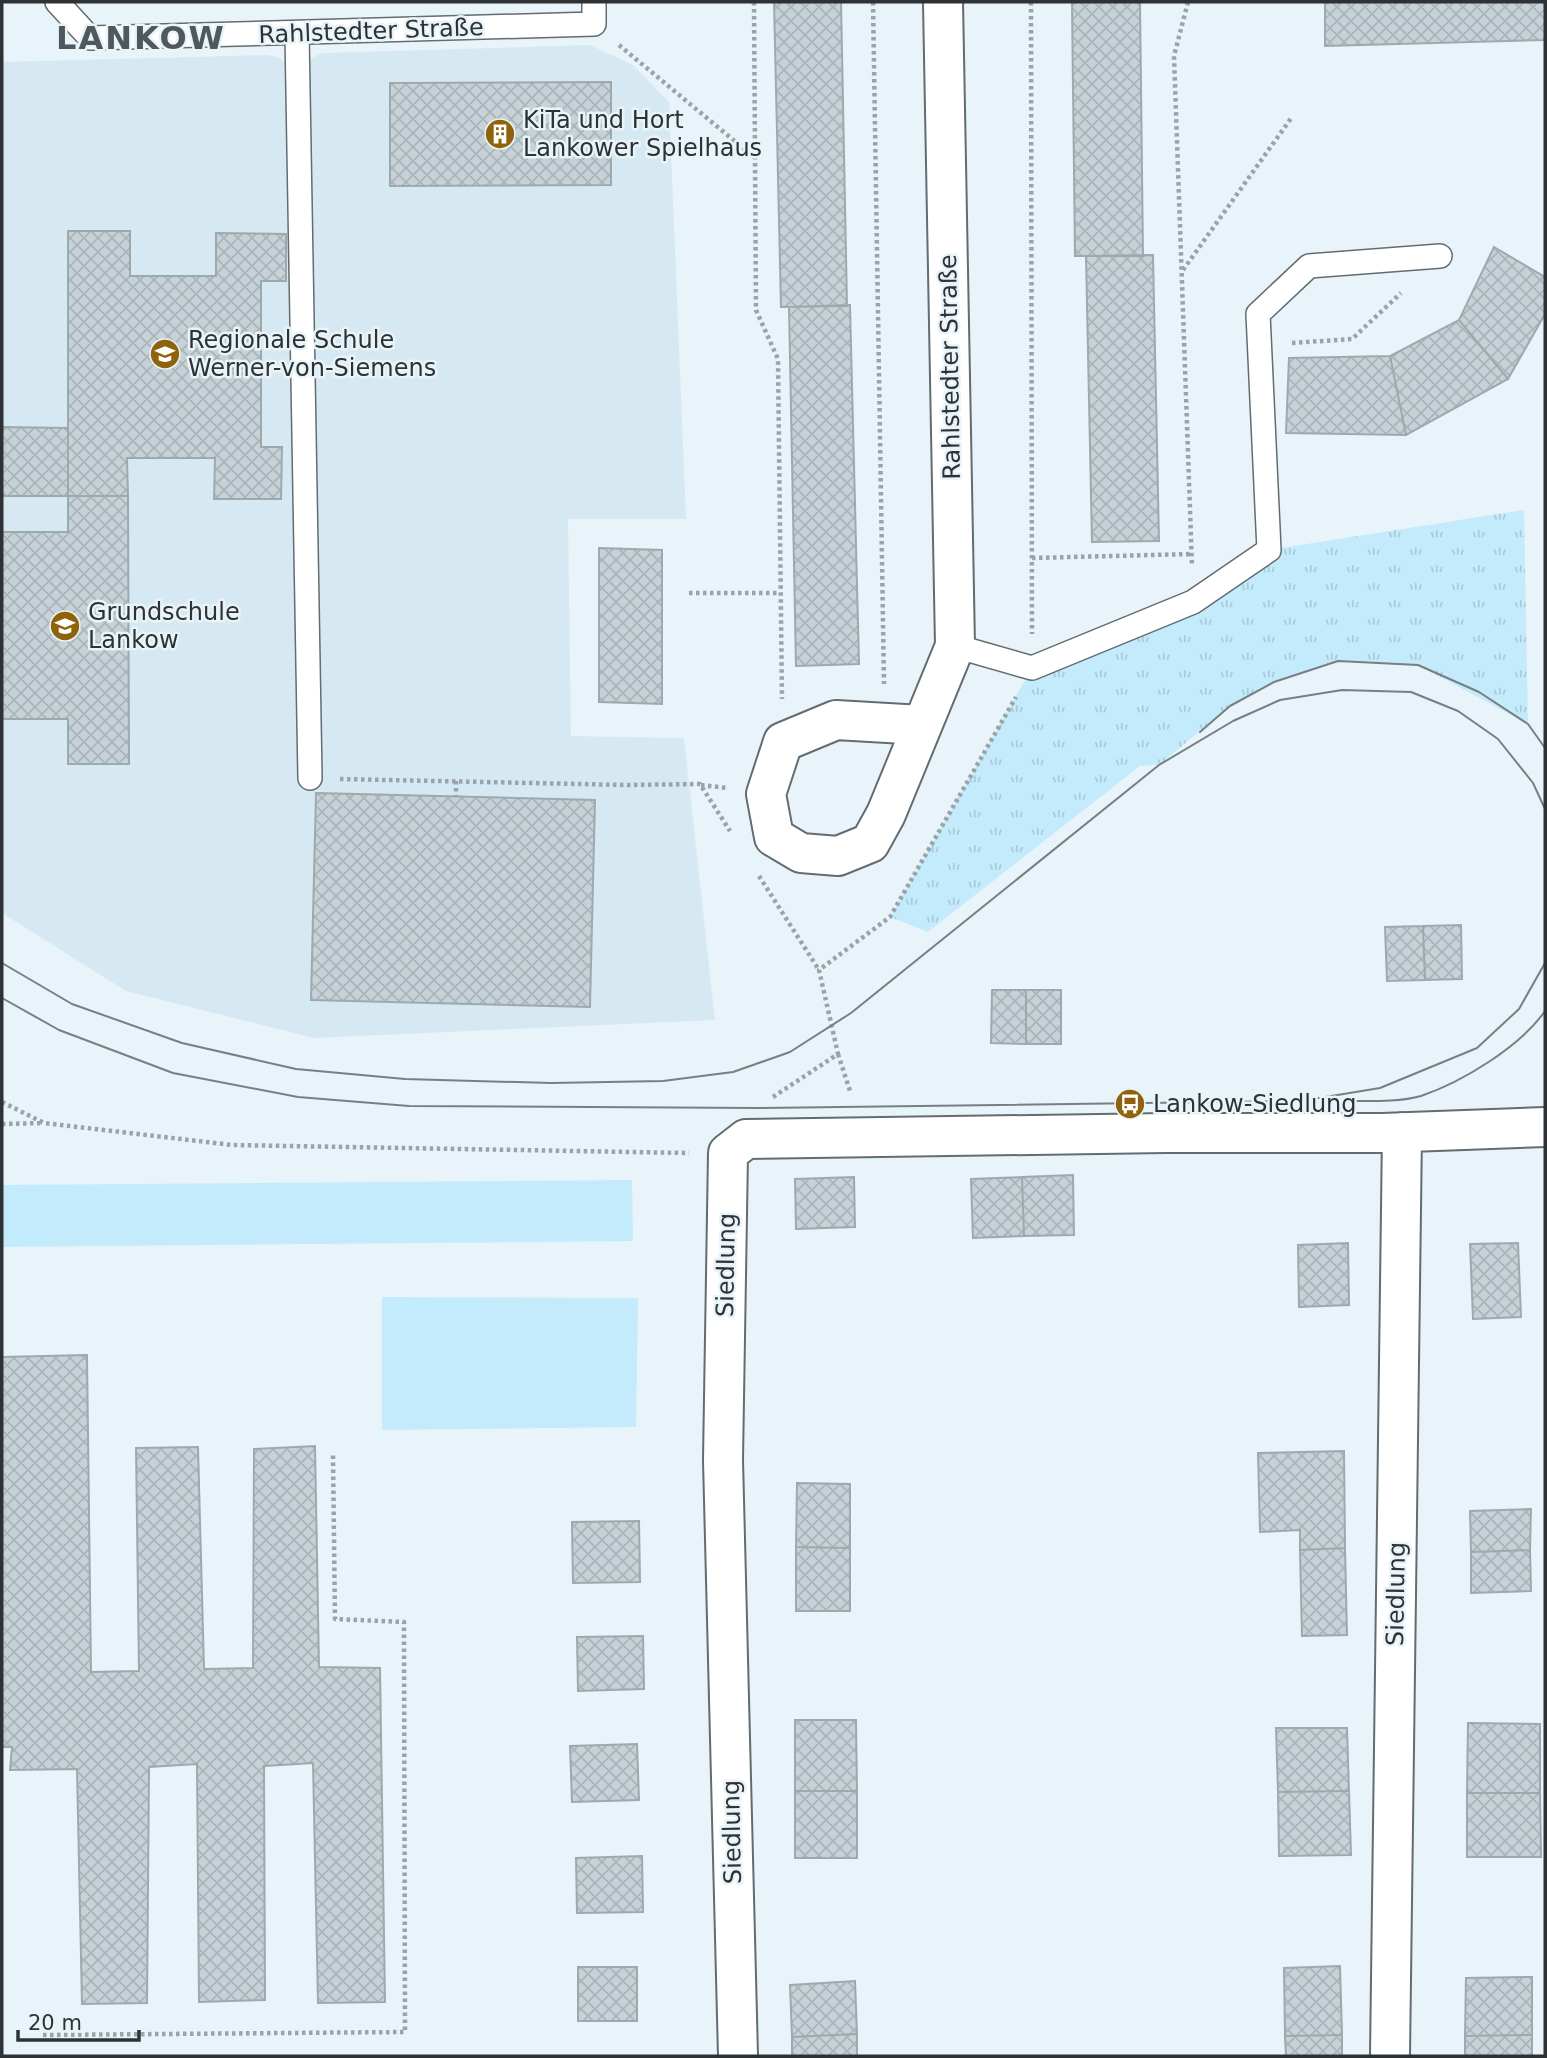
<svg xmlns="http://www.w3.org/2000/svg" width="1547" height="2058" font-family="'DejaVu Sans',sans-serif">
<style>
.built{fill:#d6e9f2}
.grass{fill:url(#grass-tufts)}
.park{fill:#c4ebfc}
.building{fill:url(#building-cross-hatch);stroke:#9ea9ae;stroke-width:2}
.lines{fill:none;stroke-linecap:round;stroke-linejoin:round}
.lane-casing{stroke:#626c71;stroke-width:26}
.street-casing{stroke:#626c71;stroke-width:42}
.path{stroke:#9aa3a7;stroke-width:4.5;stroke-dasharray:3.5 3.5;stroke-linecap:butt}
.lane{stroke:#fff;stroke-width:23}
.street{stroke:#fff;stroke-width:38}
.tram{stroke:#777f82;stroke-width:2}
.labels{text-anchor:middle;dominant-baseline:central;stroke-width:5;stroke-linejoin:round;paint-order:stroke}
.street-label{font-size:24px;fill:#2e3234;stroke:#e8f4f9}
.poi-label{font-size:24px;fill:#2e3234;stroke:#e8f4f9;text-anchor:start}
.district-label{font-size:32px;font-weight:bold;letter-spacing:2px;fill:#4f595d;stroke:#e8f4f9}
</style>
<defs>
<pattern id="grass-tufts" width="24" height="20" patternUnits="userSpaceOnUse" patternTransform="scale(1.75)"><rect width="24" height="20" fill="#c4ebfc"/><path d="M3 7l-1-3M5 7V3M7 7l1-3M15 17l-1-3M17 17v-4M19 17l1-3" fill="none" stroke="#a9cad9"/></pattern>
<pattern id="building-cross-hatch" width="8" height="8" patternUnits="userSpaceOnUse" patternTransform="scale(1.75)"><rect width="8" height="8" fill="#c6d2d7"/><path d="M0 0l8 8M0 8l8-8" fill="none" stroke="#aab5b9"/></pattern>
</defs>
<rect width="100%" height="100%" fill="#e8f4f9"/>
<path class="built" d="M590,45L633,65L669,102L686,519H568L571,736L684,738L715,1020L314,1038L126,991L2,913V62L268,55L280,58L289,67L306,66L312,58L322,53Z"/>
<path class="grass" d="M1524,510L1528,724L1418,665L1337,661L1274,682L1230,706L1159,765L1140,766L928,932L890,917L1032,668L1193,602L1269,550Z"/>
<path class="park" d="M632,1180L633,1241L2,1247V1185Z
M382,1297L638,1298L636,1427L382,1430Z"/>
<path class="building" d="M774,2H841L847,306L781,307Z
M1072,2H1140L1143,256H1075Z
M1325,2H1545V40L1325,46Z
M611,82V185L390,186V83Z
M68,231H130V276H216V233L286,234V281H261V447H282L281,499H214L215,458H127L128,496H68Z
M1494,247L1545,277V314L1508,379L1459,320Z
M1153,255L1159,541L1092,542L1086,256Z
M850,305L859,664L796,666L789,307Z
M1459,320L1508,379L1406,435L1390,356Z
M1390,356L1406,435L1286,433L1289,358Z
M2,427L68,428V496H2Z
M68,496H128L129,764H68V719H2V532H68Z
M599,548L662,550V704L599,702Z
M316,793L595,800L590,1007L311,1000Z
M1461,925L1462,979L1425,980L1423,926Z
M1423,926L1425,980L1387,981L1385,927Z
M992,990H1026V1044L991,1043Z
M1026,990H1061V1044H1026Z
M1073,1175L1074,1235L1024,1236L1022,1177Z
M854,1177L855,1227L796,1229L795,1179Z
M1022,1177L1024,1236L973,1238L971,1179Z
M1348,1243L1349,1305L1299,1307L1298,1245Z
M1518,1243L1521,1317L1473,1319L1470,1244Z
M87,1355L91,1672L139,1671L136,1448L198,1447L204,1669L253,1668L254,1449L315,1446L319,1667L380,1668L385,2002L318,2003L313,1763L264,1766L265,2000L199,2002L197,1764L149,1767L147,2003L82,2004L77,1769L10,1770L12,1747H2V1357Z
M1344,1451L1345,1548L1300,1550V1530L1260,1532L1258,1453Z
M797,1483L850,1484V1548L796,1547Z
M1531,1509L1530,1550L1471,1552L1470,1511Z
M639,1521L640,1582L573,1583L572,1522Z
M796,1547L850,1548V1611H796Z
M1345,1548L1347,1635L1302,1636L1300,1550Z
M1530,1550L1531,1591L1471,1593V1552Z
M643,1636L644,1689L578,1691L577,1637Z
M795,1720H856L857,1791H795Z
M1468,1723L1540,1724V1793H1467Z
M1276,1728H1347L1349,1791L1278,1792Z
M637,1744L639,1800L572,1802L570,1746Z
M795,1791H857V1858H795Z
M1349,1791L1351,1855L1279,1856L1278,1792Z
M1467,1793H1540L1541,1857H1467Z
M642,1856L643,1912L577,1913L576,1858Z
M1340,1966L1342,2035L1285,2036L1284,1968Z
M578,1967H637V2021H578Z
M1532,1977V2035L1465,2036L1466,1978Z
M855,1981L857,2034L792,2037L790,1985Z
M857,2034V2056H792V2037Z
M1342,2035V2056H1286L1285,2036Z
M1532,2035V2056H1465V2036Z"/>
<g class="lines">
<g class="lane-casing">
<path id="lane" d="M57,2L90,38L594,24V2
M297,34L310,778
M955,646L1032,668L1193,602L1269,550L1258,314L1309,266L1440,256"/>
</g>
<g class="street-casing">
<path id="street" d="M922,725L836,720L783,742L766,794L774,837L801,853L838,856L870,843L886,814L955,646L943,2
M738,2056L723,1460L728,1153L746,1139L1166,1133H1382L1545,1127
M1390,2056L1402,1132"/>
</g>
<path class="path" d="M754,2L756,310L778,359L782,699
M873,2L884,684
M1031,2L1032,634
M1188,2L1174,56L1192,566
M619,45L755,158
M1183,270L1292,117
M1292,343L1352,339L1401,293
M1032,558L1192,554
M689,593H779
M340,779L627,785L700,784L730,831
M456,781V797
M701,785L727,788
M759,876L819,970
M838,1054L850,1091
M773,1097L838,1054L819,970L890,917L1016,697
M2,1102L44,1123L232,1145L689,1153
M2,1124L43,1123
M43,2035L405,2032L404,1622L335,1619L333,1455"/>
<use href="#lane" class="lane"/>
<use href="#street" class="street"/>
<path class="tram" d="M1200,732L1230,706L1274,682L1338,661L1418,665L1479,692L1528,724L1545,748
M2,963L72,1004L182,1043L296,1069L405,1079L551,1083L663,1081L733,1072L790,1052L851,1013L1159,765L1233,721L1280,700L1342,690L1411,692L1458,711L1498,739L1533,783L1545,809
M2,998L59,1030L173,1073L298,1097L409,1106L758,1108L1301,1101L1380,1088L1477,1048L1519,1009L1545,963
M1350,1101C1371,1101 1401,1102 1421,1096C1462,1082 1520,1047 1545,1011"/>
</g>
<defs>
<g id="building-disc" transform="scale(1.575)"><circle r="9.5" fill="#8f630b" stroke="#e8f4f9"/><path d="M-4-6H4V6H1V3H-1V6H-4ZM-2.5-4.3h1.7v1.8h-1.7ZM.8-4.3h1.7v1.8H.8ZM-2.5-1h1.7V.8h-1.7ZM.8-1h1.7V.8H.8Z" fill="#fff"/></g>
<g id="school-disc" transform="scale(1.575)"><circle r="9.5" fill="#8f630b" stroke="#e8f4f9"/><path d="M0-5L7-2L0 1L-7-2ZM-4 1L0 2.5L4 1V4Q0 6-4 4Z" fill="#fff"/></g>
<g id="bus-disc" transform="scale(1.575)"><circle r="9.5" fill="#8f630b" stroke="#e8f4f9"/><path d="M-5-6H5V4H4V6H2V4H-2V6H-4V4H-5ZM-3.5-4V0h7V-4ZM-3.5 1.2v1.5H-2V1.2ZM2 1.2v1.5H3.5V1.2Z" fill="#fff"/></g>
</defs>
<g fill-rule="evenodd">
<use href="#building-disc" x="500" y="134"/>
<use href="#school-disc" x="165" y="354"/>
<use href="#school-disc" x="65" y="626"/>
<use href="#bus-disc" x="1130" y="1104"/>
</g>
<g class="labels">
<g class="street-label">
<text transform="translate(371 31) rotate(-2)">Rahlstedter Straße</text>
<text transform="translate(950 367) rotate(-91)">Rahlstedter Straße</text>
<text transform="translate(726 1265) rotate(-89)">Siedlung</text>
<text transform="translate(1396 1594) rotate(-89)">Siedlung</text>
<text transform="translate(732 1832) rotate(-91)">Siedlung</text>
</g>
<g class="poi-label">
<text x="523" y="120">KiTa und Hort<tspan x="523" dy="28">Lankower Spielhaus</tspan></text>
<text x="188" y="340">Regionale Schule<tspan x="188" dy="28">Werner-von-Siemens</tspan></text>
<text x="88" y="612">Grundschule<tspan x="88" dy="28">Lankow</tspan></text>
<text x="1153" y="1104">Lankow-Siedlung</text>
</g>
<g class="district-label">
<text x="141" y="38">LANKOW</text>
</g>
</g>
<rect width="1547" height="2058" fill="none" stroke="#2e3234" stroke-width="7"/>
<path d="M18 2030v10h121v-10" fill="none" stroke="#2e3234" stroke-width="3.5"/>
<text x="28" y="2030" font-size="21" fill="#2e3234" stroke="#e8f4f9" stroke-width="5" paint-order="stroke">20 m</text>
</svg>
